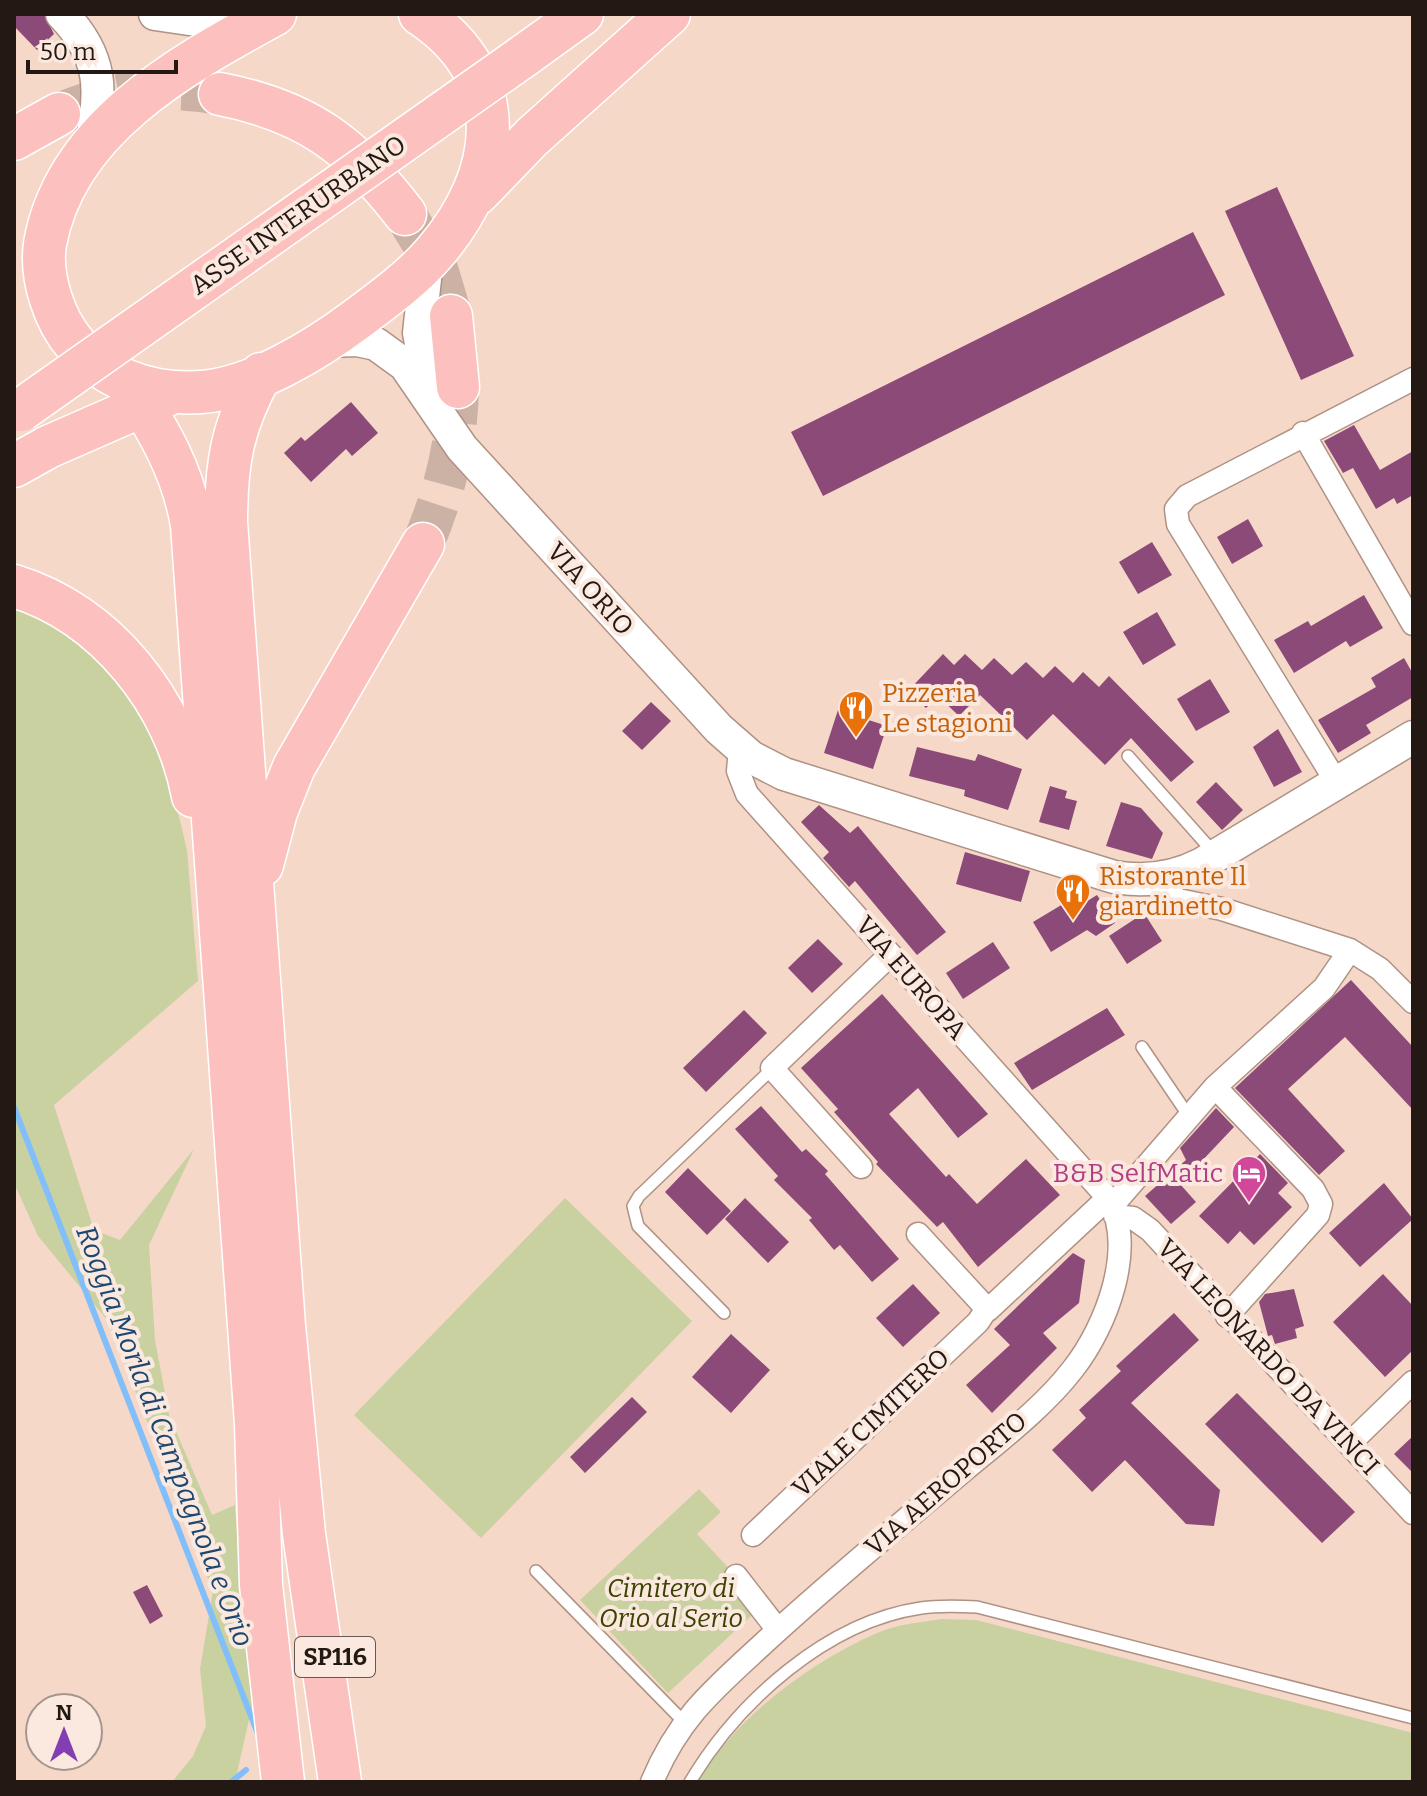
<svg xmlns="http://www.w3.org/2000/svg" width="1427" height="1796" font-family="Bitter,serif">
<style>
.green{fill:#c9d1a1}
.lines{fill:none;stroke-linecap:round;stroke-linejoin:round}
.stream{stroke:#82bffa;stroke-width:6}
.building{fill:#8b4a77}
.highway-tunnel{stroke:#ccb2a5;stroke-width:42;stroke-dasharray:42 21;stroke-linecap:butt}
.lane-casing{stroke:#af9284;stroke-width:14}
.street-casing{stroke:#af9284;stroke-width:25}
.secondary-casing{stroke:#af9284;stroke-width:35}
.highway-casing{stroke:#fff;stroke-width:45}
.lane{stroke:#fff;stroke-width:11}
.street{stroke:#fff;stroke-width:22}
.secondary{stroke:#fff;stroke-width:32}
.highway{stroke:#fcc1be;stroke-width:42}
.highway-bridge-casing{stroke:#fff;stroke-width:45;stroke-linecap:butt}
.highway-bridge{stroke:#fcc1be;stroke-width:42}
.labels{text-anchor:middle;dominant-baseline:central;stroke-width:8;stroke-linejoin:round;paint-order:stroke}
.shield{fill:#fbe8df;stroke:#645650;stroke-width:2}
.shield-label{font-size:24px;font-weight:bold;fill:#231813}
.street-label{font-size:26px;fill:#231813;stroke:#fbe8df}
.food-label{font-size:26px;fill:#c56008;stroke:#fbe8df;text-anchor:start}
.hotel-label{font-size:26px;fill:#b23c85;stroke:#fbe8df;text-anchor:end}
.park-label{font-size:26px;font-style:italic;fill:#3c4201;stroke:#fbe8df}
.water-label{font-size:28px;font-style:italic;fill:#1c476e;stroke:#fbe8df}
</style>
<rect width="100%" height="100%" fill="#f6d8c9"/>
<path class="green" d="M14,609L65,629L121,683L165,758L187,850L198,981L54,1105L94,1230L120,1240L194,1149L149,1245L155,1340L169,1415L212,1515L235,1505L241,1594L251,1629L255,1693L235,1782H172L193,1756L206,1726L200,1669L213,1591L108,1321L38,1236L14,1183Z
M565,1198L692,1321L481,1538L354,1415Z
M699,1489L721,1512L697,1534L763,1605L668,1693L580,1600Z
M943,1619L976,1620L1413,1733V1782H697C736,1718 808,1663 877,1633C897,1624 922,1622 943,1619Z"/>
<g class="lines">
<path class="stream" d="M14,1107L258,1734
M231,1782L246,1770"/>
</g>
<path class="building" d="M14,14H44L54,34L37,50L14,26Z
M1277,187L1354,356L1301,380L1225,211Z
M1193,232L1225,295L823,496L791,432Z
M351,402L378,433L352,456L346,449L311,482L284,453L301,437L305,441Z
M1354,425L1380,470L1413,451V495L1397,504L1394,498L1376,509L1353,468L1343,473L1324,441Z
M1248,519L1263,546L1232,564L1217,537Z
M1152,542L1172,575L1138,594L1119,562Z
M1364,595L1383,628L1350,647L1346,641L1294,673L1274,640L1308,621L1311,626Z
M1157,612L1176,645L1143,665L1123,632Z
M943,654L954,665L965,654L982,670L994,658L1012,675L1026,662L1043,678L1055,666L1073,683L1083,672L1099,687L1109,676L1194,762L1171,782L1131,738L1105,765L1053,714L1027,740L980,695L959,716L938,696L926,708L908,691Z
M1404,658L1413,674V697L1366,725L1371,733L1338,753L1318,720L1376,687L1371,678Z
M1210,679L1230,712L1196,731L1177,699Z
M651,702L671,721L642,750L622,731Z
M838,710L887,726L873,769L824,753Z
M1278,729L1302,772L1274,787L1253,747Z
M917,747L975,761L978,754L1022,769L1008,810L964,796L965,790L909,776Z
M1216,782L1243,810L1222,830L1196,802Z
M1050,786L1067,791L1065,798L1077,801L1069,830L1039,822Z
M1121,802L1141,808L1163,833L1152,859L1106,846Z
M819,805L850,833L858,826L946,932L917,955L855,881L849,887L823,858L829,852L801,822Z
M965,852L1030,871L1021,902L956,884Z
M1097,895L1115,923L1096,936L1087,930L1051,952L1033,922L1068,901L1076,908Z
M1144,913L1162,941L1127,964L1109,936Z
M818,939L843,964L812,993L788,968Z
M993,942L1010,968L963,999L946,973Z
M1351,980L1413,1047V1110L1345,1037L1288,1089L1345,1151L1319,1175L1235,1088Z
M882,994L988,1114L958,1138L918,1088L889,1114L946,1177L949,1174L977,1204L1026,1159L1060,1195L978,1267L943,1222L937,1227L876,1164L878,1162L834,1112L838,1109L801,1068Z
M1107,1008L1125,1035L1032,1090L1014,1063Z
M744,1010L767,1033L706,1092L683,1068Z
M761,1106L802,1152L806,1149L828,1171L825,1174L899,1259L872,1282L840,1245L834,1250L809,1220L812,1218L774,1180L778,1176L735,1129Z
M1216,1108L1234,1127L1180,1184L1196,1202L1171,1224L1145,1196L1186,1160L1180,1148Z
M1260,1154L1288,1183L1278,1193L1292,1207L1254,1245L1240,1231L1228,1244L1199,1216Z
M688,1168L731,1211L707,1235L665,1192Z
M1384,1183L1413,1219L1360,1267L1329,1233Z
M745,1198L789,1242L768,1263L725,1219Z
M1073,1253L1085,1260L1079,1303L1043,1333L1057,1348L992,1413L966,1385L1010,1345L994,1329Z
M1383,1274L1413,1306V1350L1385,1377L1333,1322Z
M913,1284L940,1313L903,1347L876,1318Z
M1294,1289L1304,1326L1295,1329L1297,1338L1275,1344L1272,1335L1268,1336L1259,1302L1265,1294Z
M1174,1313L1199,1340L1131,1403L1220,1490L1214,1526L1186,1524L1125,1460L1092,1492L1052,1450L1086,1418L1079,1410L1121,1371L1116,1366Z
M731,1334L770,1370L731,1413L692,1377Z
M1237,1393L1355,1512L1322,1543L1205,1424Z
M632,1397L647,1412L585,1473L570,1457Z
M1413,1436V1473L1394,1454Z
M147,1585L163,1616L150,1624L133,1592Z"/>
<g class="lines">
<path class="highway-tunnel" d="M59,114C112,92 163,83 220,94
M405,214L436,265L451,316
M423,544C445,491 457,444 458,387"/>
<g class="lane-casing">
<path id="lane" d="M1128,756L1215,854
M1142,1047L1188,1115
M724,1313L638,1226L633,1206L639,1196L772,1069
M536,1571L683,1721
M690,1782C738,1702 826,1622 921,1608C940,1605 959,1606 977,1607L1413,1718"/>
</g>
<g class="street-casing">
<path id="street" d="M1303,433L1413,624
M1337,783L1178,524L1176,509L1187,496L1413,379
M1160,877L1167,891L1178,900L1222,909L1350,950L1380,969L1413,1002
M1215,1087L1313,1189L1321,1204L1318,1215L1227,1316
M861,1167L772,1068L890,955
M1112,1206L1215,1087L1324,988L1350,950
M1115,1216L1133,1218L1150,1230L1413,1513
M918,1234L988,1310L1108,1198
M1349,1444L1413,1382
M753,1535L978,1322L986,1310
M736,1576L778,1630
M652,1782C679,1717 714,1689 765,1642C829,1583 896,1528 962,1472C1000,1440 1043,1408 1073,1369C1106,1327 1137,1248 1108,1198L747,794L738,771L740,748"/>
</g>
<g class="secondary-casing">
<path id="secondary" d="M62,14C103,56 103,92 90,147
M155,14L196,20L264,15
M427,261L419,333L430,390
M328,341L357,340L376,344L405,365L462,448L719,729L751,757L784,774L1114,877C1144,882 1175,878 1202,864L1413,737"/>
</g>
<g class="highway-casing">
<path id="highway" d="M275,14C180,66 65,129 45,244C40,277 54,320 76,345C109,381 152,395 201,392C252,389 317,349 357,319C384,299 414,277 435,252C502,174 514,76 420,14
M525,55L582,14
M220,94C307,111 352,145 405,214
M14,139L59,114
M477,194L532,137L669,14
M451,316L458,387
M261,374C232,427 226,463 226,522L284,1326L304,1534L340,1782
M129,383C158,430 183,470 192,525L256,1424L261,1585L283,1782
M14,466L48,447L169,394
M14,586C106,614 176,703 193,796
M262,865L276,812L294,767L423,544"/>
</g>
<use href="#lane" class="lane"/>
<use href="#street" class="street"/>
<use href="#secondary" class="secondary"/>
<use href="#highway" class="highway"/>
<g class="highway-bridge-casing">
<path id="highway-bridge" d="M21,410L525,55"/>
</g>
<use href="#highway-bridge" class="highway-bridge"/>
</g>
<defs>
<g id="restaurant-pin" transform="scale(1.8)"><path d="M0 17L-7.5 6A9.5 9.5 0 1 1 7.5 6Z" fill="#e8710a" stroke="#fbe8df"/><path d="M-5-6h1v4h1v-4h1v4h1v-4h1v5L-1.5 .5V6h-2V.5L-5-1ZM5-6V6H3V1.5H1.5Q1.5-4 5-6Z" fill="#fff"/></g>
<g id="hotel-pin" transform="scale(1.8)"><path d="M0 17L-7.5 6A9.5 9.5 0 1 1 7.5 6Z" fill="#d1479c" stroke="#fbe8df"/><path d="M-6-4.5h1.5V1H6V5H4.5V3h-9V5H-6ZM-4 0a1.8 1.8 0 1 1 3.6 0ZM.5 0V-2.5h3Q6-2.5 6 0Z" fill="#fff"/></g>
</defs>
<g fill-rule="evenodd">
<use href="#restaurant-pin" x="856" y="708"/>
<use href="#restaurant-pin" x="1073" y="891"/>
<use href="#hotel-pin" x="1249" y="1173"/>
</g>
<g class="labels">
<rect class="shield" x="295" y="1637" width="80" height="40" rx="6"/>
<g class="shield-label">
<text x="335" y="1657">SP116</text>
</g>
<g class="street-label">
<text transform="translate(298 215) rotate(-35)">ASSE INTERURBANO</text>
<text transform="translate(590 589) rotate(48)">VIA ORIO</text>
<text transform="translate(911 978) rotate(49)">VIA EUROPA</text>
<text transform="translate(1268 1357) rotate(47)">VIA LEONARDO DA VINCI</text>
<text transform="translate(871 1423) rotate(-43)">VIALE CIMITERO</text>
<text transform="translate(946 1484) rotate(-41)">VIA AEROPORTO</text>
</g>
<g class="food-label">
<text x="882" y="693">Pizzeria<tspan x="882" dy="30">Le stagioni</tspan></text>
<text x="1099" y="876">Ristorante Il<tspan x="1099" dy="30">giardinetto</tspan></text>
</g>
<g class="hotel-label">
<text x="1223" y="1173">B&amp;B SelfMatic</text>
</g>
<g class="park-label">
<text x="671" y="1588">Cimitero di<tspan x="671" dy="30">Orio al Serio</tspan></text>
</g>
<g class="water-label">
<text transform="translate(165 1436) rotate(69)">Roggia Morla di Campagnola e Orio</text>
</g>
</g>
<rect width="1427" height="1796" fill="none" stroke="#231813" stroke-width="32"/>
<g transform="translate(64 1732)"><circle r="38" fill="#fbe8df" stroke="#a5958d" stroke-width="2"/>
<path d="M0-6L14 30L0 20L-14 30Z" fill="#833eb1"/>
<text y="-12" font-size="22" font-weight="bold" text-anchor="middle" fill="#231813">N</text>
</g>
<path d="M28 60v12h148v-12" fill="none" stroke="#231813" stroke-width="4"/>
<text x="40" y="60" font-size="24" fill="#231813" stroke="#fbe8df" stroke-width="6" paint-order="stroke">50 m</text>
</svg>
